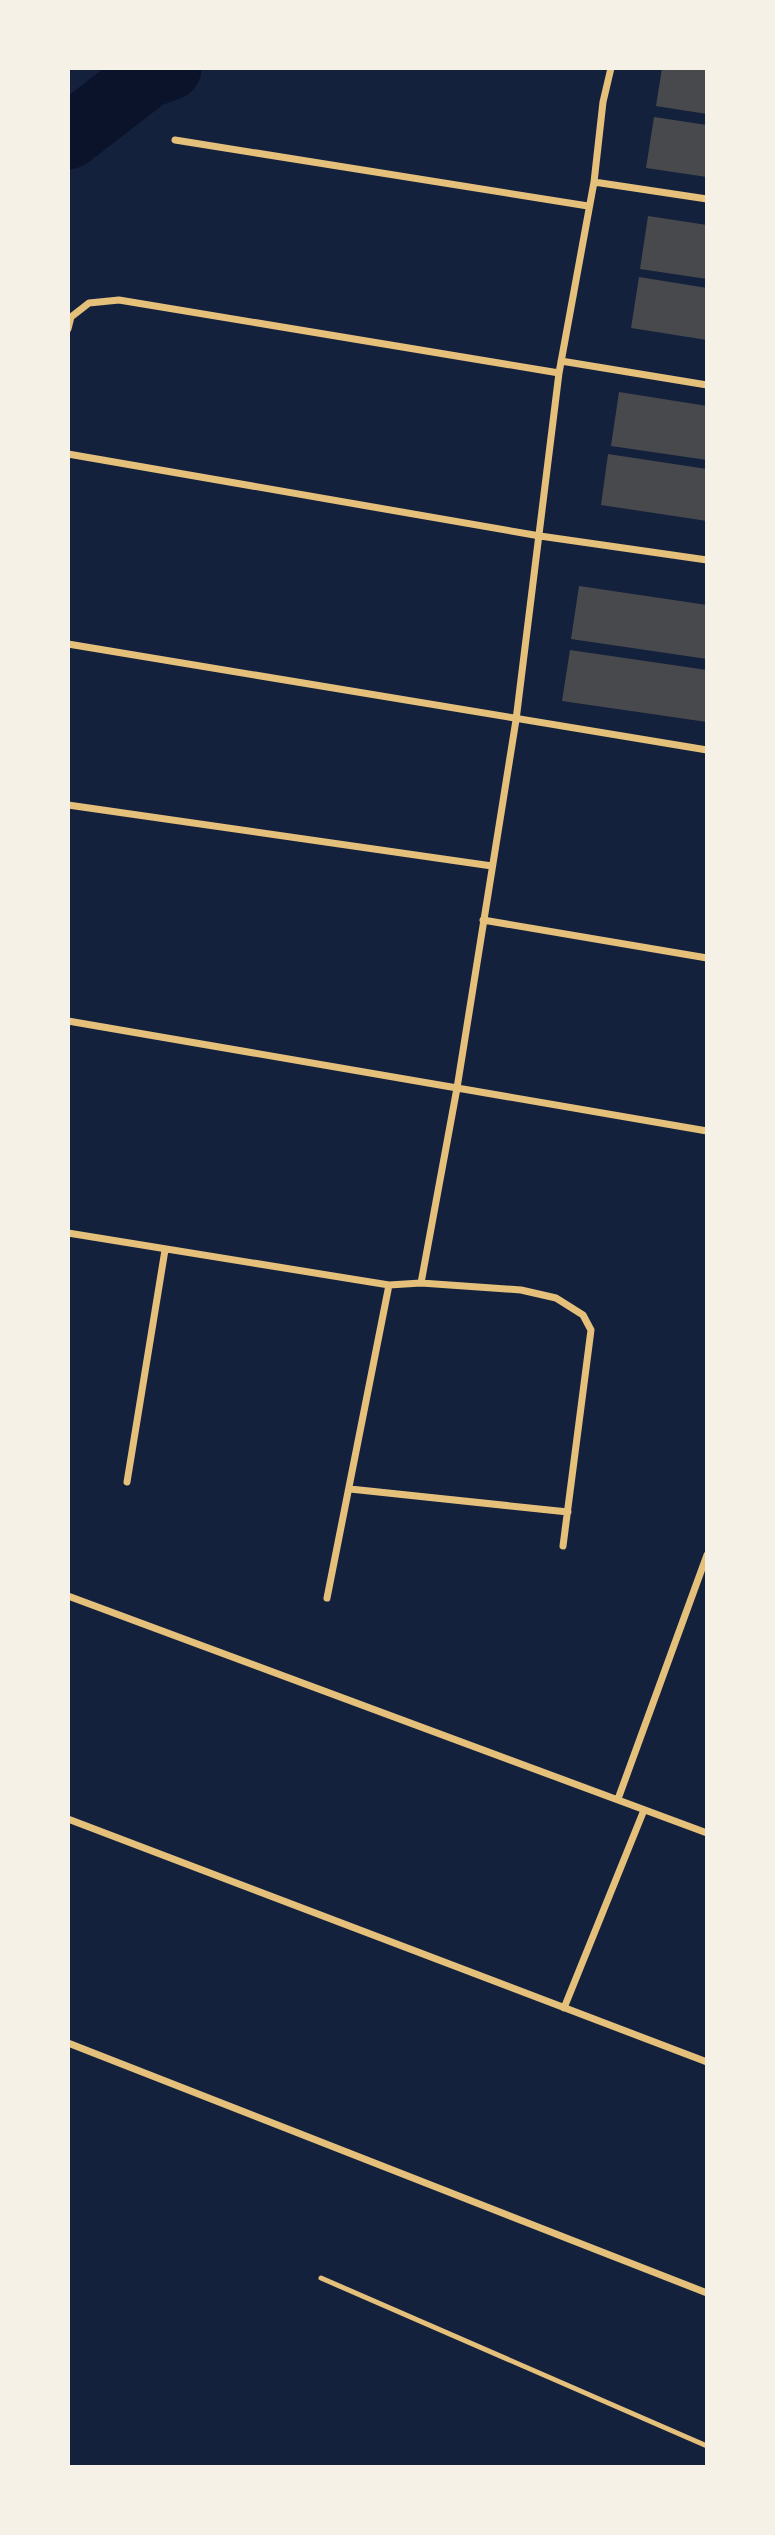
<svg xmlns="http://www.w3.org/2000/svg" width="775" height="2535" font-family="'Space Grotesk',sans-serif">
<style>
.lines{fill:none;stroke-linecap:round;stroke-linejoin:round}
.river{stroke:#0b132b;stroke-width:65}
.building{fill:#48494c}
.service{stroke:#e5c07b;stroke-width:5}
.minor{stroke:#e5c07b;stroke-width:7}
</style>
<rect width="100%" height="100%" fill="#14213d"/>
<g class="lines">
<path class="river" d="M68,137L147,76L169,68"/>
</g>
<path class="building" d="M662,68H707V114L656,106Z
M654,117L707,125V177L646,168Z
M648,216L707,225V279L640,269Z
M639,277L707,288V340L631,328Z
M619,392L707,406V460L611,446Z
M608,454L707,469V521L601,505Z
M579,586L707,605V659L571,639Z
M570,650L707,670V722L562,701Z"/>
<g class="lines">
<path class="service" d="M321,2278L707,2446"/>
<path class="minor" d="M175,140L588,206
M594,182L707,199
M68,329L71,317L89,303L119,300L559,373
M561,361L707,385
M68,454L540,536L707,560
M68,644L707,750
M68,805L492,866
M483,920L707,958
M68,1021L707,1131
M68,1233L389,1285L421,1283L521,1290L556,1298L583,1315L591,1330L563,1546
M421,1283L457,1088L516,720L559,373L594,182L603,102L611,68
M127,1482L165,1250
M350,1489L568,1512
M68,1596L707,1833
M327,1598L389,1285
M618,1799L707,1555
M68,1819L707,2062
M564,2008L644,1810
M68,2043L707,2293"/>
</g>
<rect width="775" height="2535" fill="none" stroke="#f6f1e7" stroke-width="140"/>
</svg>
